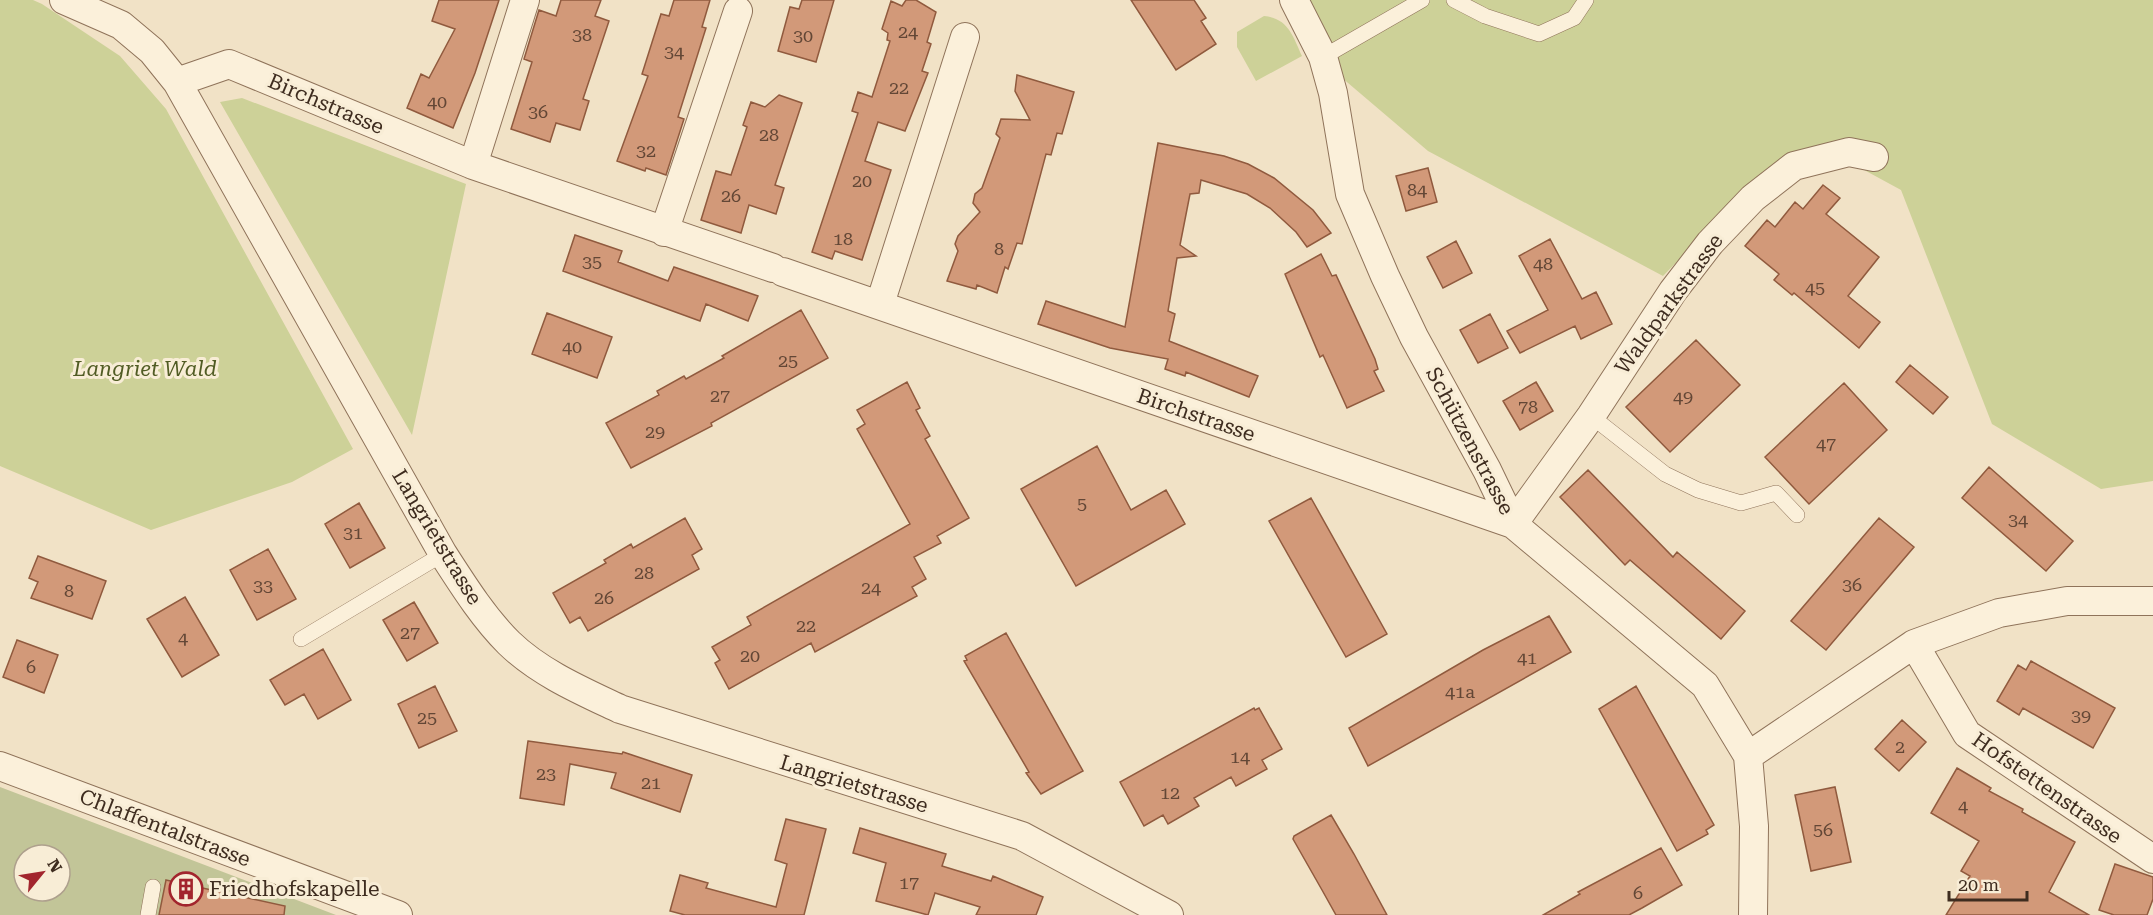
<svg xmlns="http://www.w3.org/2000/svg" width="2153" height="915" font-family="'Roboto Serif',serif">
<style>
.green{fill:#cdd198}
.cemetery{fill:#c2c598;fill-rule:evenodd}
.building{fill:#d29979;stroke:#905a3e;stroke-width:1.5}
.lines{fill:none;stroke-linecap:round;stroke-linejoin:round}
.lane-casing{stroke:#8f735a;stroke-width:16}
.street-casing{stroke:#8f735a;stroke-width:30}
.lane{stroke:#fbf0da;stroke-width:15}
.street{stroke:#fbf0da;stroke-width:28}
.labels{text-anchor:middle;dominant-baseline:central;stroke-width:6;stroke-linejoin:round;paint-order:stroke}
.number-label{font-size:18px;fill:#634736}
.street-label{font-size:21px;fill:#3e2c1f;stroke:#f8edd6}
.park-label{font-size:21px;font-style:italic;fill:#515c24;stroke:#f8edd6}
.poi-label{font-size:21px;fill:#3e2c1f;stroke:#f8edd6;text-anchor:start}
</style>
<rect width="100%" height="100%" fill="#f1e2c6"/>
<path class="green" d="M0,0H33L42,4L120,56L166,109L353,449L292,482L151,530L0,466Z
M1309,0H2153V481L2101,489L1992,424L1901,190L1820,146L1756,180L1663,276L1428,151L1341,77Z
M1264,16C1288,18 1293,36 1302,56L1256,81L1237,47V32Z
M242,98L466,184L412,435L220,102Z"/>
<path class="cemetery" d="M0,787L336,915H0ZM24,855H60V891H24Z"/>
<path class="building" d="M439,0H499L475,73L453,128L407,108L421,74L429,78L455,29L432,21Z
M561,0H601L595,16L609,21L583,99L589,101L580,130L556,123L550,142L511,129L532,62L524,59L539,10L556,16Z
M674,0H710L702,27L706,28L678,117L684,119L666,175L646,168L645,171L617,161L648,76L642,74L661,14L669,16Z
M802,0H834L816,62L778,51L790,7L799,9Z
M906,0H916L936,12L927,42L931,44L922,71L928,73L905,131L878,122L865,161L891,170L862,260L835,251L832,259L812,252L858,113L852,111L858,92L872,97L890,41L887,40L888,33L882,29L891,1L902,6Z
M1131,0H1194L1206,18L1201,21L1216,44L1176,70Z
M1017,75L1074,92L1062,134L1057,133L1051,155L1046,154L1022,244L1017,243L1008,269L1005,267L997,293L977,285L976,289L947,281L958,251L955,244L958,236L980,212L973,203L975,194L982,188L1000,138L996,134L1001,119L1030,120L1015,91Z
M779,95L802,103L775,185L784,188L776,214L749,205L741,233L701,220L716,171L731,175L747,127L743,125L751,102L765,107Z
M1158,143L1224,156L1248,164L1274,178L1313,210L1331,233L1307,247L1296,232L1270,208L1247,194L1201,180L1199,193L1190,194L1180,245L1196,256L1177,258L1168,311L1175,314L1169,341L1258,376L1249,397L1186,372L1185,376L1165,369L1168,359L1110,348L1038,324L1046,301L1125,327Z
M1428,168L1437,202L1406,211L1396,176Z
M1823,185L1840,198L1826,214L1879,257L1848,296L1880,322L1859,348L1794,293L1792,295L1774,280L1779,274L1745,246L1767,220L1775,227L1795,202L1803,209Z
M575,235L622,251L618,262L668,281L674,267L758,296L748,321L706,304L700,321L563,271Z
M1550,239L1582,299L1596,292L1612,324L1581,339L1575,326L1520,353L1507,331L1548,310L1519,256Z
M1456,241L1472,273L1443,288L1427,257Z
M1321,254L1332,276L1336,275L1375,359L1378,369L1374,371L1384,391L1347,408L1323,355L1320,357L1285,274Z
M801,310L828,358L711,423L712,426L631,468L606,423L659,395L657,391L684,376L686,379L724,358L722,356Z
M547,313L612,337L597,378L532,354Z
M1490,314L1508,348L1478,363L1460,330Z
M1696,340L1740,385L1670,452L1626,407Z
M1910,365L1948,397L1933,414L1896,382Z
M907,382L920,408L916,410L930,436L925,439L969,518L937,536L941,543L914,557L926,579L912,587L917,596L815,652L811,643L729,689L715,663L720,660L712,647L751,625L747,617L910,524L857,429L865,424L857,410Z
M1536,382L1553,411L1520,430L1503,401Z
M1844,383L1887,430L1809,504L1765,457Z
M1097,446L1131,510L1166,490L1185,524L1076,586L1021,489Z
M1989,467L2073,541L2046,571L1962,498Z
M1588,470L1673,557L1677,552L1745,611L1721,639L1630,560L1625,565L1560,497Z
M1311,498L1387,634L1346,657L1269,521Z
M359,503L385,548L350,568L325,524Z
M685,518L702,549L692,555L699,569L588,631L580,617L570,623L553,593L606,563L604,560L631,544L633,548Z
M1879,518L1914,547L1826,650L1791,621Z
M268,549L296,599L257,620L230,570Z
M38,556L106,581L92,619L31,598L38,582L29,578Z
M185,597L219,655L182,677L147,619Z
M414,602L438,643L407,661L383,620Z
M1549,616L1571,652L1368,766L1349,728L1483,650Z
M1006,633L1083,771L1041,794L1026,773L1029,772L964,661L967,660L965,656Z
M17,640L58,655L44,693L3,677Z
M323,649L351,700L318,719L304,694L285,705L270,680Z
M2031,661L2115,708L2093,748L2023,708L2019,715L1997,701L2018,665L2026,670Z
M435,686L457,731L419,748L398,704Z
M1636,686L1714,825L1706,830L1708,834L1677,851L1599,709Z
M1254,708L1255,710L1259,708L1282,749L1262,760L1267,769L1236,786L1231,777L1194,798L1199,806L1168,824L1163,815L1144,826L1120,782Z
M1902,720L1926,742L1899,771L1875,749Z
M528,741L622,754L623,752L692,775L680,812L611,788L616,773L570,764L564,805L520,798Z
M1957,768L1991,788L1989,791L2023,809L2022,812L2075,842L2049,892L2089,915H1946L1970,876L1961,871L1979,841L1931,813Z
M1835,787L1851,862L1811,871L1795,795Z
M1331,815L1354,854L1387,915H1336L1322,890L1293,839L1294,836Z
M786,819L826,829L804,915H685L670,911L680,875L708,883L706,888L776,907L787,864L775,860Z
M860,828L946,854L942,866L991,881L993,876L1043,897L1036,915H976L980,907L935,893L928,915L876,901L886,863L853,853Z
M1661,848L1682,885L1642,908L1629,915H1543L1580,894L1578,892Z
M2115,864L2153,877V899L2147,915H2114L2099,910Z
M166,880L285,906L284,915H159Z"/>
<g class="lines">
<g class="lane-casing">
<path id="lane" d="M1454,0L1485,16L1539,34L1574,18L1586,0
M1323,57L1422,0
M1591,416L1665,474L1698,490L1741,503L1776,493L1797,515
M301,639L443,554
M148,915L153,887"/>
</g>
<g class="street-casing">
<path id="street" d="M64,0L121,25L152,51L177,82L443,554C463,585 483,617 509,643C540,673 582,691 620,709L1022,836L1169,915
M1294,0L1323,57L1333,93L1350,194L1385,276L1414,337L1487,470L1513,524L1705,685L1748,756L1754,826L1753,915
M177,82L229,64L473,165L773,268
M473,165L525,0
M664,232L738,11
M783,272L1513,524
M880,304L965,37
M1513,524L1591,416L1673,291L1710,243L1753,198L1794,166L1849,152L1874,157
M2153,601H2067L1999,613L1914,644L1967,734L2153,859
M1748,756L1914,644
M0,766L398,915"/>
</g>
<use href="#lane" class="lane"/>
<use href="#street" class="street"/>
</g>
<defs>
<g id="building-ring" transform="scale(1.725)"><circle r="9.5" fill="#f8edd6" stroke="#a2252d" stroke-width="1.5"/><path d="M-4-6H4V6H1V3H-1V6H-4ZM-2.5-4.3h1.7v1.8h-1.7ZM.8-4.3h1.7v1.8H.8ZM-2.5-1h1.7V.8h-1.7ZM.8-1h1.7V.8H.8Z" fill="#a2252d"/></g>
</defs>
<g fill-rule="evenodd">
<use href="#building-ring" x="186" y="889"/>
</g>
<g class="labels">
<g class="number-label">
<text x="908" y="31">24</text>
<text x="582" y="34">38</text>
<text x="803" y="35">30</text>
<text x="674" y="51">34</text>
<text x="899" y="87">22</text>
<text x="437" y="101">40</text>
<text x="538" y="111">36</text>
<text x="769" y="134">28</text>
<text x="646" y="150">32</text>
<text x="862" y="180">20</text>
<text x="1417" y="189">84</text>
<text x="731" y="195">26</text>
<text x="843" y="238">18</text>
<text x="999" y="248">8</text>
<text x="592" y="261">35</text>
<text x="1543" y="263">48</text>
<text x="1815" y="287">45</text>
<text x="572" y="346">40</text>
<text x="788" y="360">25</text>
<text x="720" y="395">27</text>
<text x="1683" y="396">49</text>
<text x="1528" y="406">78</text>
<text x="655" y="431">29</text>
<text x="1826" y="443">47</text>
<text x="1082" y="503">5</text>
<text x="2018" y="519">34</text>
<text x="353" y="532">31</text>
<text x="644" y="572">28</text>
<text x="1852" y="584">36</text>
<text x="263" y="585">33</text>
<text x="871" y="587">24</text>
<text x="69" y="590">8</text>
<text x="604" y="597">26</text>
<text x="806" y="625">22</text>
<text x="410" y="632">27</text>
<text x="183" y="637">4</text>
<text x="750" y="655">20</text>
<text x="1527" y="657">41</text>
<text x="31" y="666">6</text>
<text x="1460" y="691">41a</text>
<text x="2081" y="715">39</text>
<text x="427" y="717">25</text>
<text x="1900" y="746">2</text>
<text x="1240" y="756">14</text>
<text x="546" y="773">23</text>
<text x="651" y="782">21</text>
<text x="1170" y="792">12</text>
<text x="1963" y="805">4</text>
<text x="1823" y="829">56</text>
<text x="909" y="882">17</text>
<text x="1638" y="892">6</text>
</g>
<g class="street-label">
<text transform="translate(326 104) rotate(23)">Birchstrasse</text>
<text transform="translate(1669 304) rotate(-54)">Waldparkstrasse</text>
<text transform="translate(1196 415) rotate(19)">Birchstrasse</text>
<text transform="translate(1470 441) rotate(62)">Schützenstrasse</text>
<text transform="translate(437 537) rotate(59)">Langrietstrasse</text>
<text transform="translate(854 784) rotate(17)">Langrietstrasse</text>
<text transform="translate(2047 788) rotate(35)">Hofstettenstrasse</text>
<text transform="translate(165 828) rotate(21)">Chlaffentalstrasse</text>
</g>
<g class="park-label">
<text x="145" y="369">Langriet Wald</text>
</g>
<g class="poi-label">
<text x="209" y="889">Friedhofskapelle</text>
</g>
</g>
<g transform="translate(42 873) rotate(60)"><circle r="28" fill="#f8edd6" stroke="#aea08d" stroke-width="1.5"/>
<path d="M0-4.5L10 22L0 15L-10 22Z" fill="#a2252d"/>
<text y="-9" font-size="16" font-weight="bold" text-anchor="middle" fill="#3e2c1f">N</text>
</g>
<path d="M1949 891v9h78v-9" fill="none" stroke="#3e2c1f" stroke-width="3"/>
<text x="1958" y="891" font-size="18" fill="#3e2c1f" stroke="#f8edd6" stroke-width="4.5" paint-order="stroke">20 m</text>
</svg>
